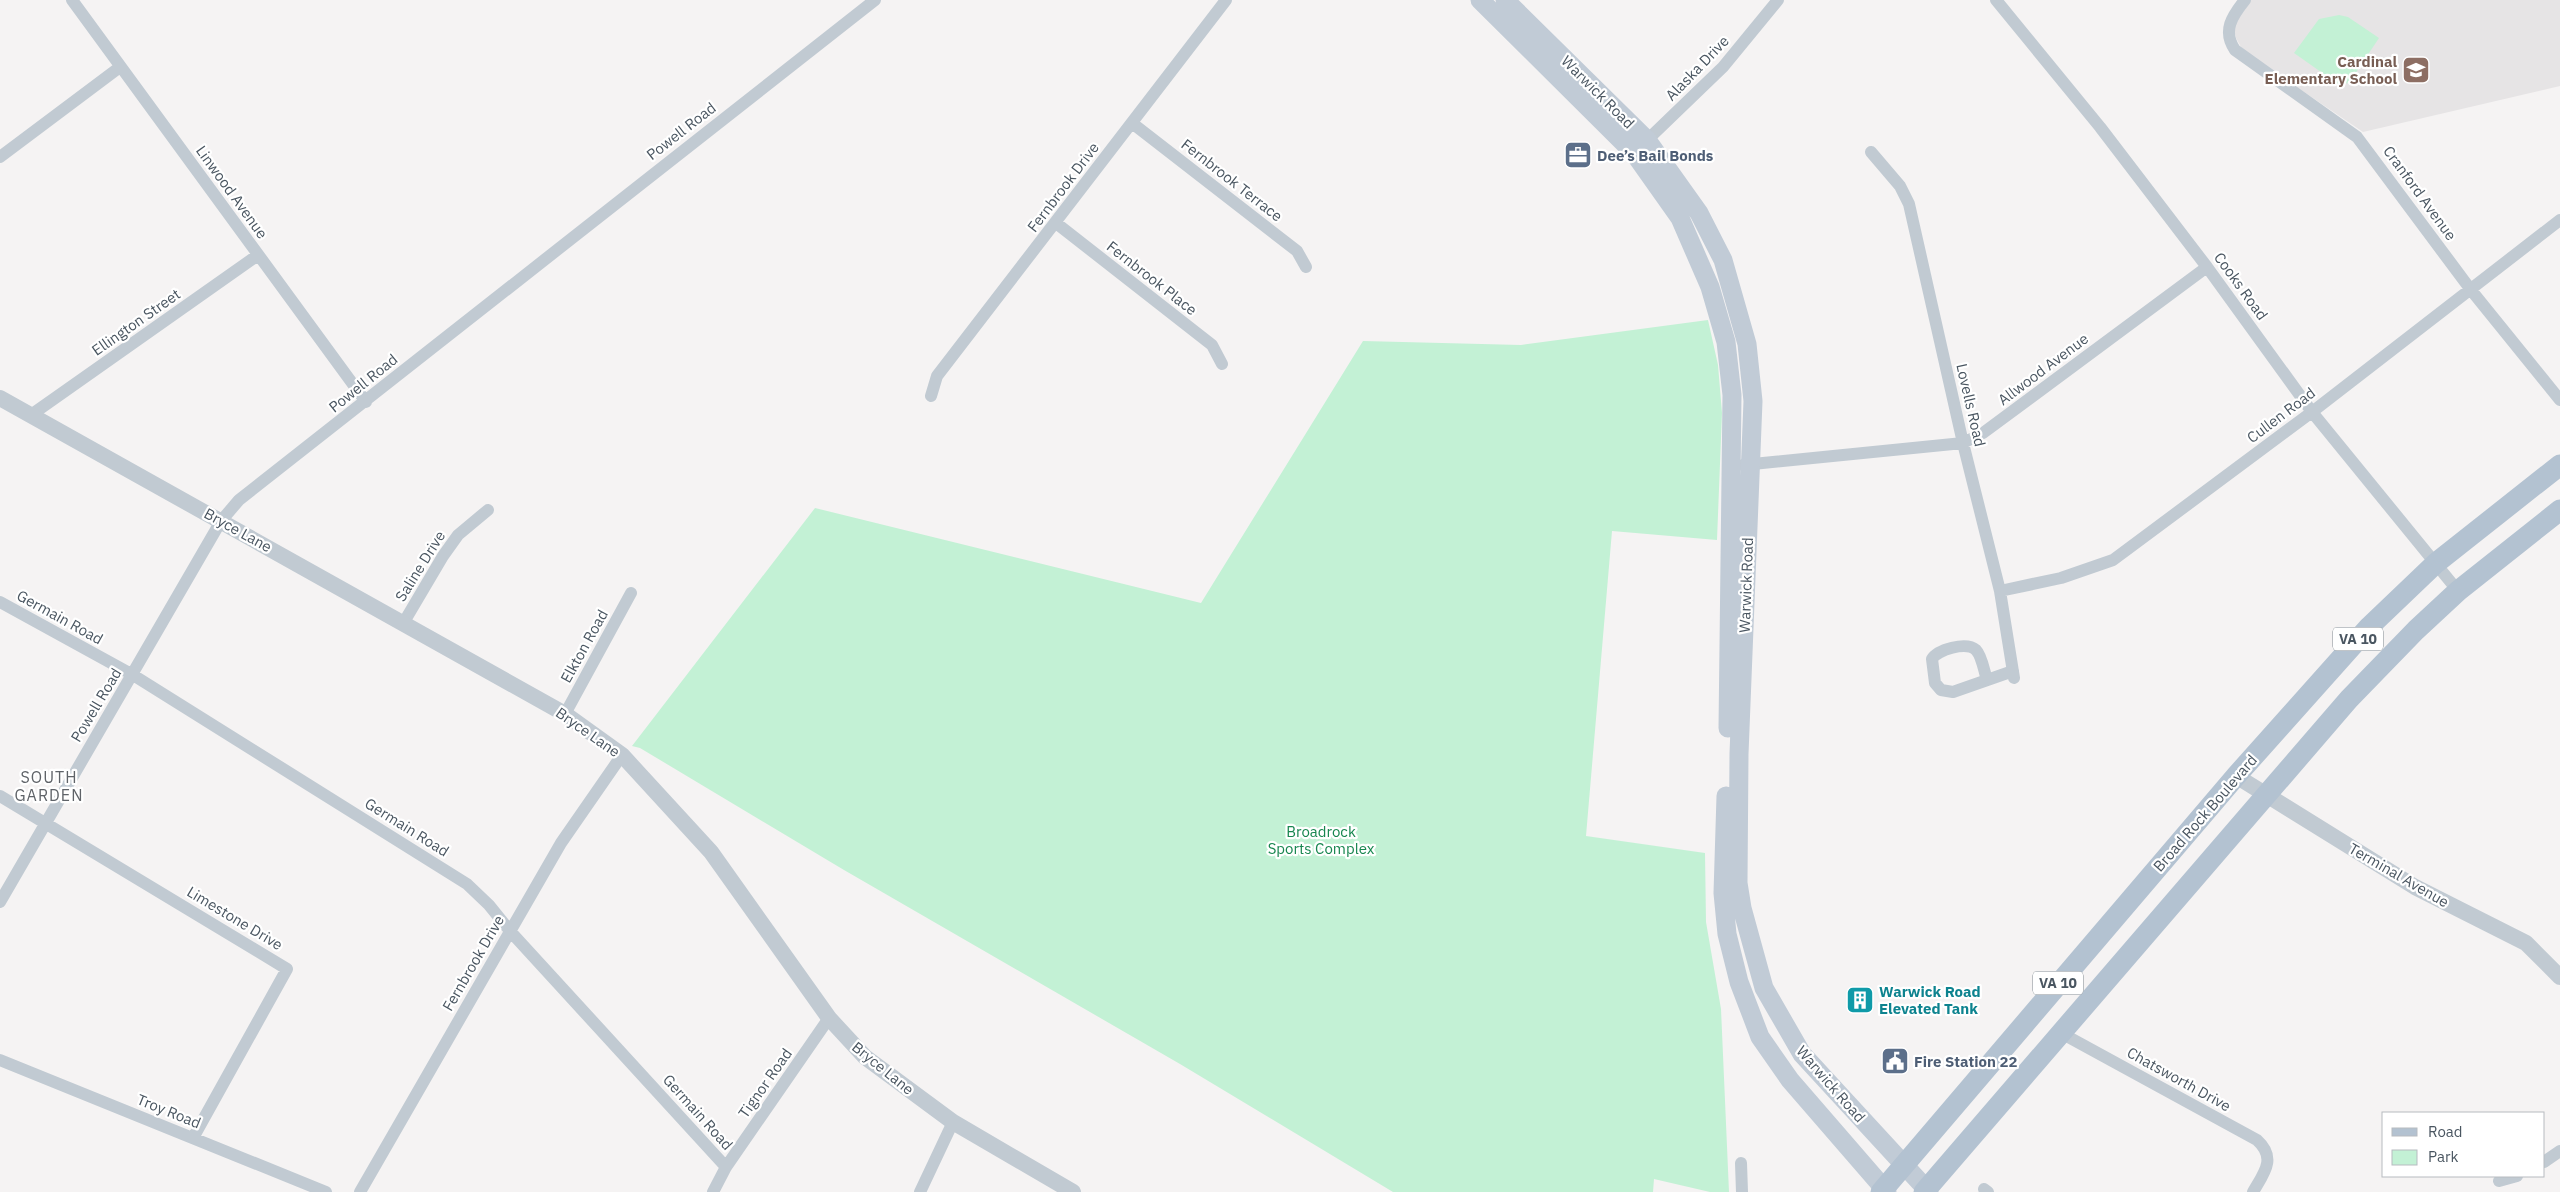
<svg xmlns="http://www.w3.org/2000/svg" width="2560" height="1192" font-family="'IBM Plex Sans',sans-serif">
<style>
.education{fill:#e6e4e5}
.green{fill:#c3f1d5}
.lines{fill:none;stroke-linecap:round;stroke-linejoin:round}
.minor{stroke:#c1cad2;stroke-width:12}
.tertiary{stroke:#c1cad2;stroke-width:16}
.secondary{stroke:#c1cbd6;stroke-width:19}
.primary{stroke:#b3c2d1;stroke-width:21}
.labels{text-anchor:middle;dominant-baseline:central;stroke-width:4.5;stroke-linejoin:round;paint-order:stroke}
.shield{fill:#fff;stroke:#808990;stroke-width:1}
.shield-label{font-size:14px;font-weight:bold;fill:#4a5661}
.education-label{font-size:15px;font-weight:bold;fill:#785e54;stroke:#fff;text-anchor:end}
.street-label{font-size:15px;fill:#4a5661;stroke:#fff}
.service-label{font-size:15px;font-weight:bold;fill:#4e5e75;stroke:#fff;text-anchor:start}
.park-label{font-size:15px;fill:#17864f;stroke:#fff}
.culture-label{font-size:15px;font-weight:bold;fill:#0d838f;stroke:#fff;text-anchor:start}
.neighbourhood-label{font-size:16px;letter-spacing:1px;fill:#5f6368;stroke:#fff}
</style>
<rect width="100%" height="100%" fill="#f5f3f3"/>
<path class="education" d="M2251,0H2560V86L2363,132L2248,54L2241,47L2236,38L2234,28L2239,17Z"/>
<path class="green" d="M2339,15L2348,17L2379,38L2349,83L2338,84L2294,53L2319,19Z
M1708,320L1718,365L1722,413L1717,540L1612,531L1586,836L1705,853L1706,922L1721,1009L1729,1192H1710L1654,1179L1653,1192H1393L1180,1064L844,870L640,748L632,746L815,508L1201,603L1363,341L1521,345Z"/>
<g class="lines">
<path class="minor" d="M72,0L366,402
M1996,0L2100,127L2207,267L2312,412L2458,591
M2245,0C2232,16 2222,31 2235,50L2357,137L2471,290L2560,400
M1132,123L1297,251L1306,267
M1641,146L1723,67L1778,0
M1871,152L1900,186L1909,204L1963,443L2000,591L2014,678
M0,157L120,67
M1056,223L1212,345L1222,364
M931,396L937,376L1226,0
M31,415L258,255
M1743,465L1963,443L1983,433L2207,267
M2000,591L2061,578L2113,560L2312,412L2560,220
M0,602L133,675L467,884L489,905L510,931L726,1167
M404,622L443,556L458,535L488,510
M1987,680C1984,671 1982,656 1976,650C1966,641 1937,650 1932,659L1935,683L1941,690L1953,692L2013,671
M565,714L631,593
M0,796L287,969L193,1138
M0,902L221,521L239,500L875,0
M2061,1033L2257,1140C2277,1158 2264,1173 2253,1192
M0,1060L326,1192
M2544,1162L2560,1151
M1741,1163L1742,1192
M2499,1181L2517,1176
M1984,1189L1988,1192
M360,1192L561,843L622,755
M713,1192L726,1167L829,1018
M920,1192L953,1122"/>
<path class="tertiary" d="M0,398L565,714L622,755L711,852L829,1018L865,1057L953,1122L1073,1192
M2236,776L2415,887L2526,943L2560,977"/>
<path class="secondary" d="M1480,0L1634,153L1680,218L1710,287L1726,342L1732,395L1728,728
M1505,0L1647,140L1699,213L1723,260L1747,344L1753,401L1739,754L1738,883L1742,908L1764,988L1802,1054L1929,1192
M1726,796L1723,893L1727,934L1739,982L1760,1037L1790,1080L1887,1192"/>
<path class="primary" d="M1881,1192L2236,776L2369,627L2436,563L2560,465
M1924,1192L2349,699L2416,630L2458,591L2560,510"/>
</g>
<defs>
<g id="school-square" transform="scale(1.4375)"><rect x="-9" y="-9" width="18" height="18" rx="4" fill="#8d6e63" stroke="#fff"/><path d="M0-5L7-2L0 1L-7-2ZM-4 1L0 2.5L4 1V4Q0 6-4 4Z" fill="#fff"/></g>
<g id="office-square" transform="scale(1.4375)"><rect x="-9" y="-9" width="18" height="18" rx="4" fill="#5c6f8a" stroke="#fff"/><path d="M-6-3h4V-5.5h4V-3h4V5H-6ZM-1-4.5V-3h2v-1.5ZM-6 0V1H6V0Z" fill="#fff"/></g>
<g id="building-square" transform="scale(1.4375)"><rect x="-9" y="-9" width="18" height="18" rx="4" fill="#0f9aa8" stroke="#fff"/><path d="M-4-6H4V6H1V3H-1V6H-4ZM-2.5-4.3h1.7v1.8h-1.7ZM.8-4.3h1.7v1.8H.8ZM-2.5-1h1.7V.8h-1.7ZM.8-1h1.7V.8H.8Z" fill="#fff"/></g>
<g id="civic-square" transform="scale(1.4375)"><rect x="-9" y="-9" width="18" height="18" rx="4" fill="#5c6f8a" stroke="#fff"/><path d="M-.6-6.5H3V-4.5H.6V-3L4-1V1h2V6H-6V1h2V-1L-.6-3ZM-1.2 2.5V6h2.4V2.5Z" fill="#fff"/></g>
</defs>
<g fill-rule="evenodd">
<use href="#school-square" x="2416" y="70"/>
<use href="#office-square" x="1578" y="155"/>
<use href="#building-square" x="1860" y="1000"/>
<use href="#civic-square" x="1895" y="1061"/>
</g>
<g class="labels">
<g class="shield">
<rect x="2333" y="627.5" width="50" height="23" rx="4"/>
<rect x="2033" y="971.5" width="50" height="23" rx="4"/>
</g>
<g class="shield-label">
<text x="2358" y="639">VA 10</text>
<text x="2058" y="983">VA 10</text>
</g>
<g class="education-label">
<text x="2397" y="61">Cardinal<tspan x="2397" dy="17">Elementary School</tspan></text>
</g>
<g class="street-label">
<text transform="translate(1697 68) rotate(-46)">Alaska Drive</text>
<text transform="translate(1598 92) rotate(45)">Warwick Road</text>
<text transform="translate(681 131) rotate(-38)">Powell Road</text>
<text transform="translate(1232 180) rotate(38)">Fernbrook Terrace</text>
<text transform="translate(1063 187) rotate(-53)">Fernbrook Drive</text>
<text transform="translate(232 192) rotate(54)">Linwood Avenue</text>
<text transform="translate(2420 193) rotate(54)">Cranford Avenue</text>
<text transform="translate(1152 278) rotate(38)">Fernbrook Place</text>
<text transform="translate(2241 286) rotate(54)">Cooks Road</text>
<text transform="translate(136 322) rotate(-35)">Ellington Street</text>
<text transform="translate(2043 369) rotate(-37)">Allwood Avenue</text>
<text transform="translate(363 383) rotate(-39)">Powell Road</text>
<text transform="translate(1971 405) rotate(77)">Lovells Road</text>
<text transform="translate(2281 415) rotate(-37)">Cullen Road</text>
<text transform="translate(238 530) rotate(29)">Bryce Lane</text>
<text transform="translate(420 566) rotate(-58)">Saline Drive</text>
<text transform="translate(1746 585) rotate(-88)">Warwick Road</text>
<text transform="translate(60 617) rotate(29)">Germain Road</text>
<text transform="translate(584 646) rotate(-61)">Elkton Road</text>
<text transform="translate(96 705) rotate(-59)">Powell Road</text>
<text transform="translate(588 732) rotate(35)">Bryce Lane</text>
<text transform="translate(2205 813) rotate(-49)">Broad Rock Boulevard</text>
<text transform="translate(407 827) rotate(32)">Germain Road</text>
<text transform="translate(2399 875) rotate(30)">Terminal Avenue</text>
<text transform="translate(235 918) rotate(31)">Limestone Drive</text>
<text transform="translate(473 963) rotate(-60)">Fernbrook Drive</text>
<text transform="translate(883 1068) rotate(39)">Bryce Lane</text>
<text transform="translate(2179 1079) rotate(29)">Chatsworth Drive</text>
<text transform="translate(765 1083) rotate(-55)">Tignor Road</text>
<text transform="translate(1831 1084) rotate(49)">Warwick Road</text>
<text transform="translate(169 1111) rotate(22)">Troy Road</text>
<text transform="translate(698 1112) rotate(48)">Germain Road</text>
</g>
<g class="service-label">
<text x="1597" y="155">Dee’s Bail Bonds</text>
<text x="1914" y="1061">Fire Station 22</text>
</g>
<g class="park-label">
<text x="1321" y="831">Broadrock<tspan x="1321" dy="17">Sports Complex</tspan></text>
</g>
<g class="culture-label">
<text x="1879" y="991">Warwick Road<tspan x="1879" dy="17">Elevated Tank</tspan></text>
</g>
<g class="neighbourhood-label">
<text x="49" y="777">SOUTH<tspan x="49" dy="18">GARDEN</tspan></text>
</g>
</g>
<rect x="2382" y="1112" width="162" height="65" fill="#ffffff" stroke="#b7bbc0"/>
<rect x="2392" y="1128" width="25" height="8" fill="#b3c2d1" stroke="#b7bbc0"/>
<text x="2428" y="1137" font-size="15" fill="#4a5661">Road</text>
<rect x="2392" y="1150" width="25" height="15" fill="#c3f1d5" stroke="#b7bbc0"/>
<text x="2428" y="1162" font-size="15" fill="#4a5661">Park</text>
</svg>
